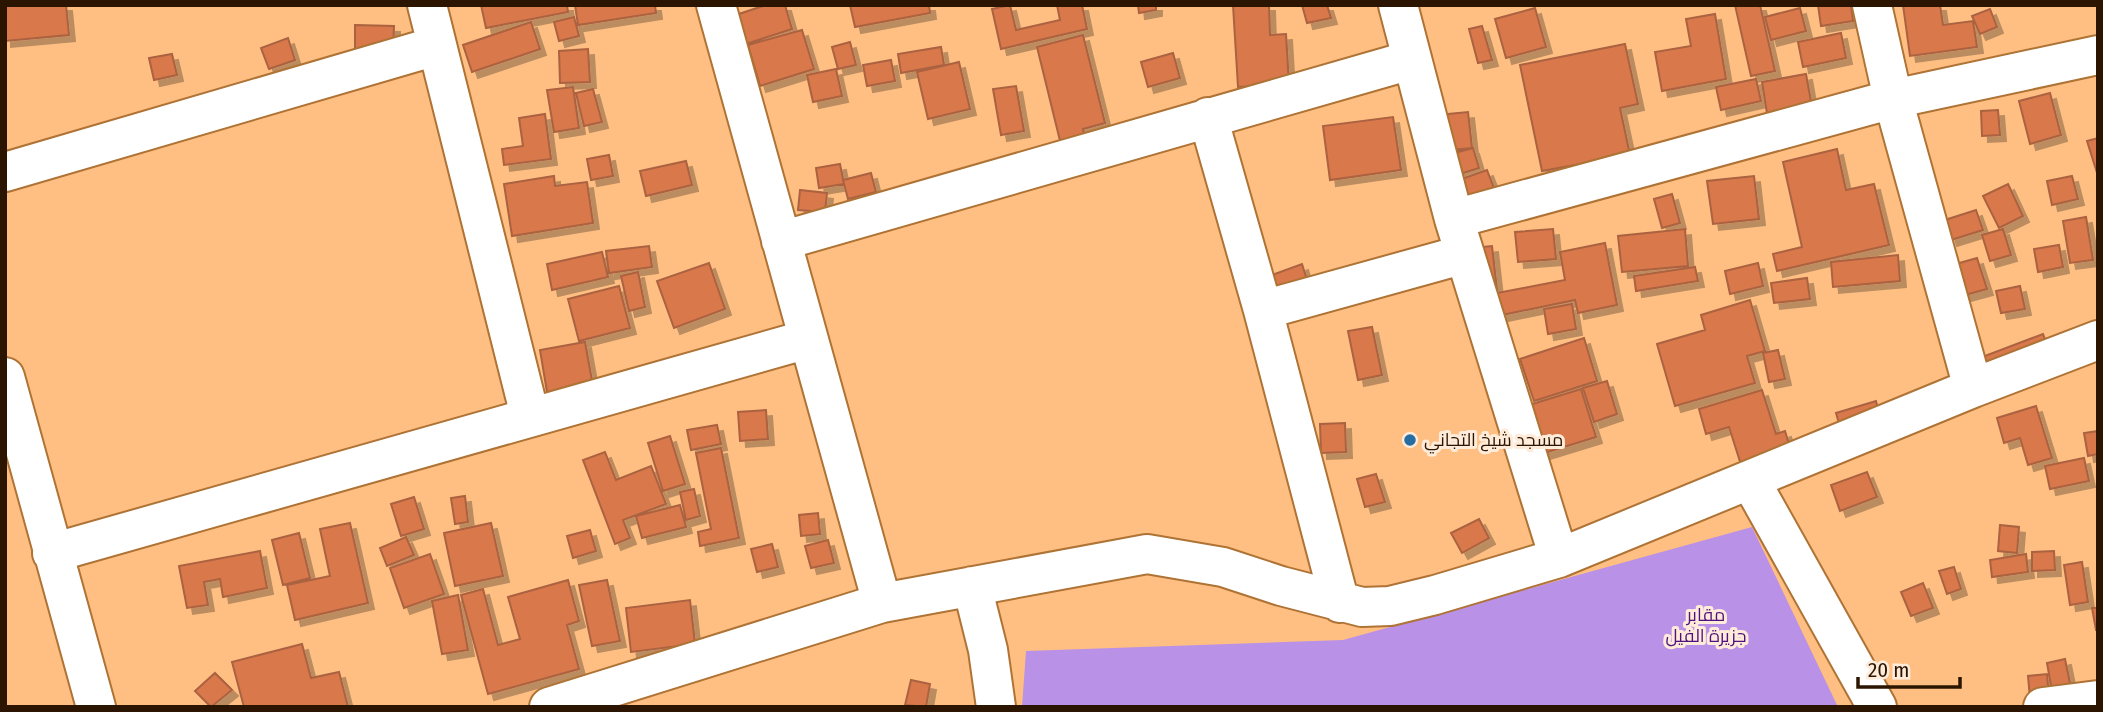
<svg xmlns="http://www.w3.org/2000/svg" width="2103" height="712" font-family="'Fira Sans Condensed',Cairo,sans-serif">
<style>
.green{fill:#b991e7}
.building{fill:#d9784b;stroke:#ab6240;stroke-width:2;filter:url(#shadow)}
.lines{fill:none;stroke-linecap:round;stroke-linejoin:round}
.minor-casing{stroke:#ae7335;stroke-width:42}
.minor{stroke:#fff;stroke-width:38}
.poi-dot{fill:#266da1;stroke:#ffebd9;stroke-width:2.5}
.labels{text-anchor:middle;dominant-baseline:central;stroke-width:6;stroke-linejoin:round;paint-order:stroke}
.poi-label{font-size:18px;fill:#2c1500;stroke:#ffebd9;text-anchor:start}
.park-label{font-size:18px;fill:#50127e;stroke:#ffebd9}
</style>
<defs>
<filter id="shadow"><feDropShadow dx="6" dy="6" stdDeviation="0" flood-color="#0004"/></filter>
</defs>
<rect width="100%" height="100%" fill="#ffbf82"/>
<path class="green" d="M1752,527L1838,707H1022L1026,651L1343,640Z"/>
<path class="building" d="M5,5H66L69,35L5,41Z
M481,5H567L568,12L486,28Z
M575,5H655L656,13L578,25Z
M766,5H785L792,29L746,44L736,15Z
M850,5H929L930,13L855,27Z
M1010,5L1016,30L1060,20L1057,5H1082L1087,29L1001,49L992,9Z
M1138,5H1156V10L1139,13Z
M1233,5H1269L1270,35L1286,34L1289,84L1238,87Z
M1302,5H1327L1331,18L1307,23Z
M1735,5H1760L1775,71L1751,76Z
M1818,5H1851L1853,21L1821,26Z
M1903,5H1940L1943,25L1973,21L1977,47L1910,56Z
M1535,8L1546,47L1506,58L1495,19Z
M1800,8L1806,31L1771,40L1765,17Z
M1990,9L1997,27L1980,34L1972,16Z
M1715,14L1726,79L1662,91L1655,52L1691,46L1686,19Z
M574,17L579,36L559,41L554,22Z
M531,22L540,49L472,72L463,45Z
M355,25L394,26L393,52L355,51Z
M1482,26L1492,60L1478,63L1469,29Z
M802,30L814,69L760,86L748,45Z
M1841,33L1846,58L1803,67L1798,42Z
M1083,35L1105,123L1083,129L1086,142L1062,149L1037,47Z
M288,38L295,60L269,69L261,48Z
M850,42L856,65L838,69L832,47Z
M1625,44L1638,104L1620,108L1630,155L1542,171L1520,65Z
M941,47L944,65L901,73L898,54Z
M588,49L590,82L560,83L559,51Z
M1173,53L1180,78L1148,87L1141,62Z
M172,54L177,75L154,80L149,58Z
M891,60L895,81L867,86L863,65Z
M959,62L970,109L928,119L917,72Z
M836,69L842,96L813,102L807,75Z
M1806,74L1814,118L1769,126L1762,82Z
M1756,79L1761,101L1721,110L1716,87Z
M1016,86L1024,131L1001,135L993,89Z
M573,87L579,128L554,132L547,90Z
M593,89L602,122L584,126L576,93Z
M2050,93L2061,135L2030,144L2019,101Z
M1998,110L2000,135L1982,136L1981,111Z
M1468,112L1472,148L1442,151L1438,115Z
M545,114L551,159L504,165L502,149L523,146L519,118Z
M1393,117L1401,170L1330,180L1323,126Z
M2098,138V176L2087,141Z
M1473,148L1479,168L1457,175L1451,154Z
M1837,149L1846,190L1874,184L1889,245L1777,271L1773,254L1802,247L1783,162Z
M609,155L613,176L591,180L587,159Z
M686,161L692,185L646,196L640,171Z
M840,164L844,184L819,188L816,168Z
M1487,170L1497,196L1466,207L1456,181Z
M871,173L876,192L848,199L843,180Z
M554,176L555,186L587,182L593,223L512,236L504,184Z
M1754,176L1759,219L1713,224L1707,181Z
M2072,176L2078,199L2052,205L2047,181Z
M2008,184L2023,216L1999,228L1983,196Z
M800,190L827,193L825,212L798,210Z
M1672,194L1680,223L1662,228L1654,199Z
M1976,210L1983,230L1951,240L1945,220Z
M2086,217L2093,260L2070,263L2063,221Z
M1553,229L1556,259L1518,262L1515,232Z
M1685,229L1688,266L1622,272L1618,236Z
M2003,229L2011,255L1990,261L1982,235Z
M1605,243L1617,305L1578,313L1575,300L1502,315L1497,293L1565,280L1560,252Z
M2059,245L2063,267L2038,272L2034,249Z
M649,246L652,267L609,273L606,251Z
M1492,246L1498,299L1471,248Z
M602,252L608,277L552,290L547,264Z
M1898,255L1900,281L1833,287L1831,262Z
M1977,258L1987,289L1965,295L1956,264Z
M709,263L725,309L674,328L657,281Z
M1758,263L1763,286L1730,294L1725,271Z
M1302,264L1309,286L1276,296L1269,276Z
M1695,267L1698,281L1636,291L1634,276Z
M638,272L645,307L629,311L621,276Z
M1807,278L1810,299L1774,303L1771,283Z
M619,286L630,328L579,341L568,299Z
M2020,286L2025,309L2001,313L1996,291Z
M1750,300L1765,351L1747,356L1755,383L1675,406L1657,344L1705,330L1701,315Z
M1572,304L1576,329L1548,334L1544,309Z
M1372,327L1382,375L1358,380L1348,331Z
M2043,334L2050,352L1988,375L1982,357Z
M1584,338L1597,381L1534,401L1520,359Z
M585,342L597,408L551,416L540,350Z
M1778,350L1785,379L1769,382L1763,353Z
M1607,381L1617,414L1594,422L1583,388Z
M1581,389L1596,437L1541,454L1526,406Z
M1762,390L1776,434L1785,431L1793,457L1743,471L1729,427L1706,434L1699,409Z
M1876,401L1881,422L1842,434L1836,413Z
M2036,406L2052,458L2028,465L2020,438L2004,443L1997,418Z
M766,410L768,439L740,441L738,412Z
M1345,423L1346,452L1321,453L1320,424Z
M717,425L721,444L691,450L687,430Z
M2098,431V454L2088,456L2084,433Z
M670,436L685,484L663,491L648,443Z
M721,448L739,538L700,546L698,532L711,529L696,453Z
M605,452L616,480L651,466L666,504L623,520L630,538L615,544L583,460Z
M2084,458L2089,481L2050,489L2045,466Z
M1867,472L1877,497L1840,511L1831,485Z
M1376,474L1385,502L1365,507L1357,479Z
M694,489L700,516L686,520L680,492Z
M465,496L468,522L455,524L451,498Z
M414,497L424,529L401,536L391,504Z
M680,505L686,527L642,538L636,516Z
M818,513L820,534L801,536L799,515Z
M1479,519L1489,538L1462,553L1451,533Z
M350,523L368,603L295,620L287,585L330,576L320,529Z
M491,523L503,576L455,586L444,533Z
M2000,525L2019,527L2017,553L1998,551Z
M590,530L596,551L573,558L567,536Z
M299,533L310,578L283,585L272,540Z
M406,537L414,555L387,566L380,548Z
M828,540L834,563L811,568L805,546Z
M772,544L778,567L757,572L751,549Z
M260,551L267,588L223,597L220,579L204,582L208,605L187,608L179,566Z
M2054,551L2055,570L2032,571V552Z
M430,554L444,594L404,608L390,568Z
M2026,554L2028,572L1992,577L1990,560Z
M2082,562L2088,602L2070,605L2064,565Z
M1954,567L1961,589L1947,594L1939,571Z
M568,580L579,621L567,625L579,669L488,694L461,595L483,589L498,645L520,639L508,597Z
M607,580L620,641L592,646L579,585Z
M1923,583L1933,608L1911,616L1901,592Z
M458,595L468,650L442,654L432,601Z
M690,600L695,644L631,652L626,608Z
M2092,608H2098V630H2096Z
M302,644L311,678L339,672L348,707H244L232,662Z
M2065,659L2072,693L2053,697L2047,663Z
M215,673L232,690L211,707L195,691Z
M2047,674L2049,697L2030,699L2028,676Z
M911,680L930,684L926,707L905,705Z"/>
<g class="lines">
<g class="minor-casing">
<path id="minor" d="M427,5L530,416
M716,5L882,603
M1398,5L1454,219L1559,558
M1872,5L1893,99L1973,388
M1208,117L1263,310L1340,603
M5,172L436,46
M1454,219L1893,99L2098,55
M781,241L1411,60
M1263,310L1465,254
M5,377L96,707
M1750,480L1877,707
M52,553L808,339
M972,586L988,650L996,707
M549,707L882,603L1147,554L1223,567L1281,586L1362,607L1390,606L1435,595L1559,558L1973,388L2098,340
M2043,707L2098,700"/>
</g>
<use href="#minor" class="minor"/>
</g>
<circle class="poi-dot" cx="1410" cy="440" r="7"/>
<g class="labels">
<g class="poi-label">
<text x="1424" y="440">مسجد شيخ التجاني</text>
</g>
<g class="park-label">
<text x="1706" y="615">مقابر<tspan x="1706" dy="21">جزيرة الفيل</tspan></text>
</g>
</g>
<rect width="2103" height="712" fill="none" stroke="#2c1500" stroke-width="14"/>
<path d="M1858 677v10h102v-10" fill="none" stroke="#2c1500" stroke-width="3.5"/>
<text x="1868" y="677" font-size="21" fill="#2c1500" stroke="#ffebd9" stroke-width="5" paint-order="stroke">20 m</text>
</svg>
